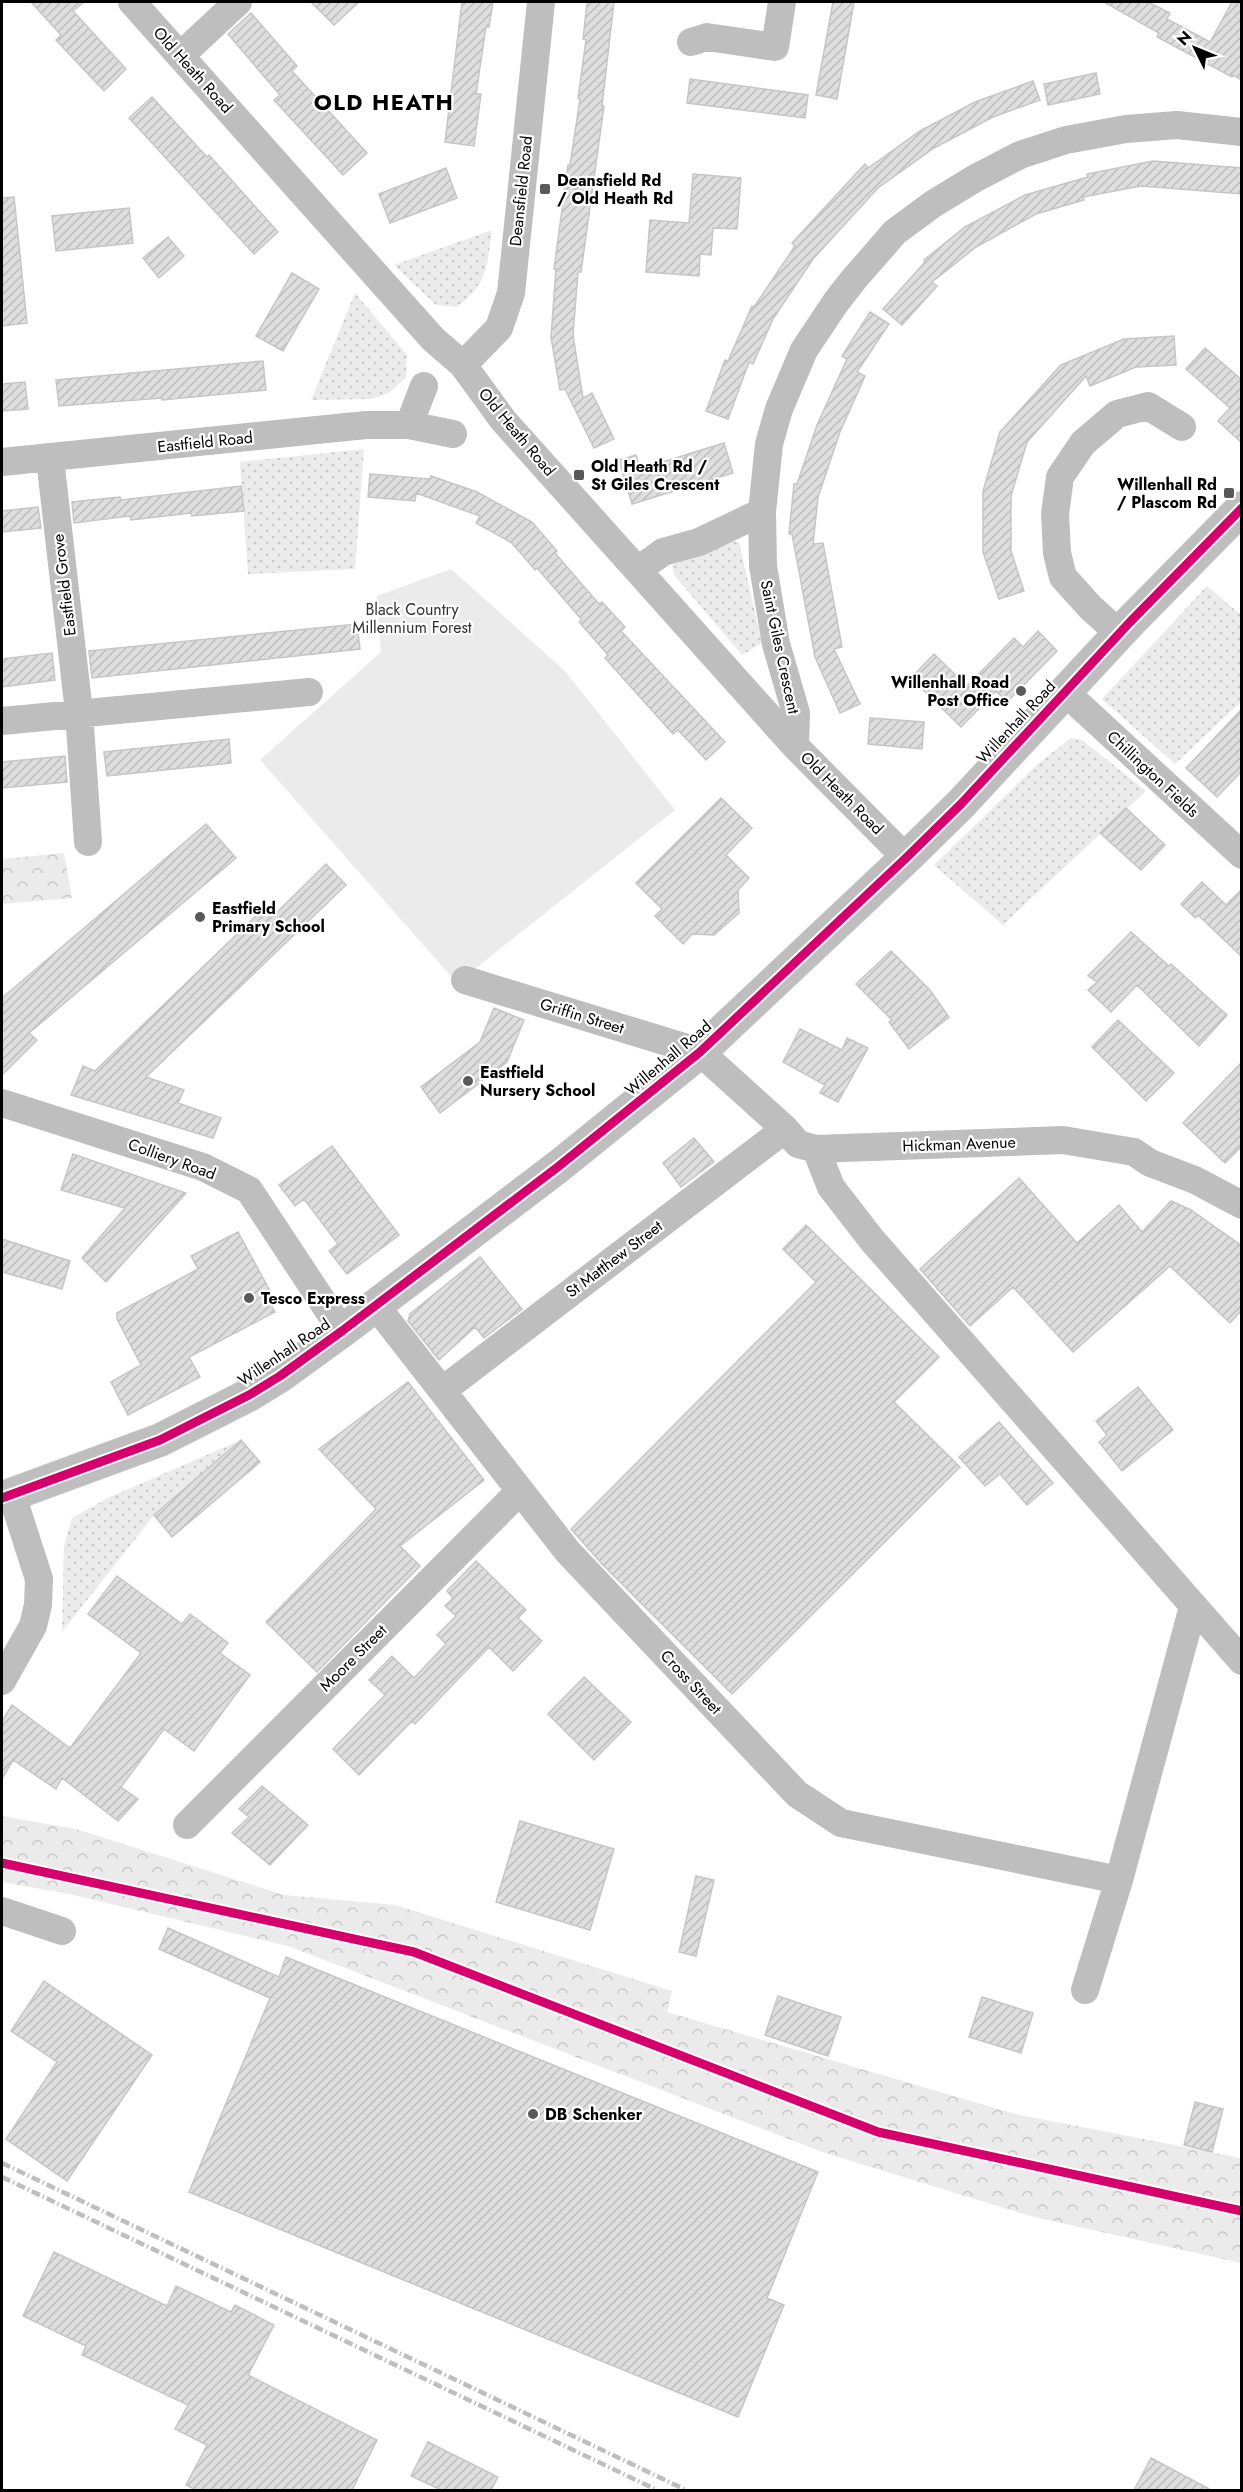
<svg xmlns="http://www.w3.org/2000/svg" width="1243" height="2492" font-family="Jost,sans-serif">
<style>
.grass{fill:url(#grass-dots)}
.forest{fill:url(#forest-crowns)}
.green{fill:#ebebeb}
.building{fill:url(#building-hatch);stroke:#c6c6c6;stroke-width:1.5}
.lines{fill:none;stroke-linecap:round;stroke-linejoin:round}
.highway-casing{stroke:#dbdbdb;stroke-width:34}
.minor{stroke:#bebebe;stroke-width:28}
.highway{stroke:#bebebe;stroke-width:33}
.rail{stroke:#bebebe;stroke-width:4.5;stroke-dasharray:9 3 1.5 3;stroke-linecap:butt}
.cycleway-casing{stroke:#fff;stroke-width:13}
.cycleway{stroke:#d6006c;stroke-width:9}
.poi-dot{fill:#595959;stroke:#fff;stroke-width:2}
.labels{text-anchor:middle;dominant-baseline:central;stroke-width:4.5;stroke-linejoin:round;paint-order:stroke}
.street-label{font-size:16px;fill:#000;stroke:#fff}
.poi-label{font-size:16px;font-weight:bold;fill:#000;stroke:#fff;text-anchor:start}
.park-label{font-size:16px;fill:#313131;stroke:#fff}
.district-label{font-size:22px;font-weight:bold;letter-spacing:1.5px;fill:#000;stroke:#fff}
</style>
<defs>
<pattern id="grass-dots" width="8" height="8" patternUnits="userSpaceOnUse" patternTransform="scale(1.5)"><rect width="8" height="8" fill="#ebebeb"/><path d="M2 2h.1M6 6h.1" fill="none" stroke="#c8c8c8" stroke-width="1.8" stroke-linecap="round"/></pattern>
<pattern id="forest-crowns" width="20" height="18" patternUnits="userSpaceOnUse" patternTransform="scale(1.5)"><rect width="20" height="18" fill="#ebebeb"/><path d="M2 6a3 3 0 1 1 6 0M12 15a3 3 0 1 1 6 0" fill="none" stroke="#c8c8c8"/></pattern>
<pattern id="building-hatch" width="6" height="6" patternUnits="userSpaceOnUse" patternTransform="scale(1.5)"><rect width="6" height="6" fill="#dedede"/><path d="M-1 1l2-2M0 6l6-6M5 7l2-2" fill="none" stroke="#bdbdbd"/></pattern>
</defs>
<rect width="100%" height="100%" fill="#fff"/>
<path class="grass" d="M492,230C486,268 489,282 457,307L436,305L394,265Z
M355,293L407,355L406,378L389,393L371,399L311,400Z
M364,449L355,569L248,574L240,462Z
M730,541L739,542L762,643L742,655L674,575L672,565Z
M1207,586L1241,615V702L1175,764L1102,699Z
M1071,738L1082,740L1146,791L1003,925L934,865L1039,763Z
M241,1440L154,1515L62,1632L64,1546L72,1518L110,1497Z"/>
<path class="forest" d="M64,853L72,898L2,904V859Z
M2,1816L76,1829L284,1895L395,1905L672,1991L667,2012L1015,2114L1241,2158V2263L1030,2216L825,2153L288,1946L69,1894L2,1882Z"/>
<path class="green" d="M451,569L565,671L675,810L457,983L260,760L381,652L377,596Z"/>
<path class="building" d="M31,2H84L73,11L126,69L104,91L56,40L61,35Z
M311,2H359L334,25Z
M462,2H493L489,27H486L476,94H481L474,146L445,142Z
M587,2H614L602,106H604L581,272H578L573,335L583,398L592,393L614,439L594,448L565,389L560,390L551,337L556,269H554L568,165H570L580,99L578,98L586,40L583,39Z
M833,2H854L837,99L816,95Z
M1104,2H1148L1170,13L1167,19L1210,42L1232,2H1242V80L1233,75L1232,77L1157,37L1159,33Z
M251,13L297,66L292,71L367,153L343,175L274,100L280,95L228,34Z
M1096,73L1100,94L1048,105L1044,84Z
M690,79L808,95L805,118L687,103Z
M1033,81L1040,100L993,117L934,148L878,188L813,259L773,319L753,364L749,362L728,419L706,411L725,360L728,361L752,306L754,307L795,246L792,243L865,164L868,168L920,131L975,102Z
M152,97L207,157L209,155L278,232L254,254L129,118Z
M1153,161L1242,168V194L1141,186L1083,197L1084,200L1036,214L976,247L932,282L937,286L902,325L883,309L925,262L924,260L965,227L1025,195L1088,177L1087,174Z
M446,168L457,198L390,223L379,194Z
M693,174L741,178L737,229L713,228L711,255L700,254L699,276L646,272L650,220L689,223Z
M14,197L27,323L2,326V198Z
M129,208L133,243L56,251L52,216Z
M168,237L184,256L159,278L143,258Z
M292,273L319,289L283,351L256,336Z
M870,312L889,324L857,372L865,376L840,432L818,497L813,544L823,543L842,647L834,649L860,704L840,713L815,657L792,534H789L794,484H797L817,425L847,359L842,356Z
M1174,336L1176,365L1136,367L1090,386L1086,376L1027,442L1011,496V551L1024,591L999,599L983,552V491L1000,432L1061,365L1124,339Z
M1205,348L1242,380V443L1218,421L1230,408L1186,369Z
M263,361L266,390L162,400V398L59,406L56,380Z
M25,382L28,409L2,411V384Z
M724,443L733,473L632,504L619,460L636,455L640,469Z
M370,474L430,479L431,476L477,492L532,522L557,551L555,553L599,604L602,602L625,627L621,631L725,742L706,760L678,730L673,734L605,658L608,655L579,622L582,620L537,568L535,570L512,543L476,523L480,516L416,493L415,501L368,497Z
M241,486L244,511L192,516L191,513L131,520L130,516L74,523L72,502L120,497L121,500Z
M38,507L41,528L2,532V511Z
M357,624L360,649L92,678L89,651Z
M1038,631L1057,651L1007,702L996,691L961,727L911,678L934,654L967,686L1014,638L1023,647Z
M52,653L55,680L2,687V659Z
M1242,709V771L1217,797L1186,768Z
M870,718L924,722L922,749L868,744Z
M229,739L231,763L107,776L104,752Z
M65,756L67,782L2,788V762Z
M721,798L752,828L726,855L749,878L738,890L739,913L714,935L692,934L683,944L655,916L662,909L636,883Z
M1126,808L1165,845L1141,870L1100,833Z
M206,824L236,858L29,1033L37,1040L2,1075V998Z
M326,864L346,885L146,1077L184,1090L178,1103L221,1118L213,1138L71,1095L83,1066L95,1071L263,909L271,918Z
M1202,882L1226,905L1242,889V957L1198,915L1195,918L1181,904Z
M1131,932L1169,966L1171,964L1227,1015L1199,1046L1137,985L1111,1012L1088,990L1097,982L1088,976Z
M891,951L930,990L949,1017L909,1049L889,1022L892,1020L856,984Z
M494,1008L524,1020L507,1062L440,1113L421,1087L480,1042Z
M1118,1020L1174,1073L1146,1101L1092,1047Z
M800,1029L842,1050L847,1038L868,1048L838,1102L820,1093L825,1085L783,1062Z
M1242,1062V1146L1225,1163L1183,1123Z
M694,1138L714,1162L681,1187L663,1163Z
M332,1146L399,1235L347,1274L329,1251L338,1244L304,1199L295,1206L279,1185Z
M73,1154L186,1193L106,1282L82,1258L125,1208L61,1190Z
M1019,1178L1077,1243L1119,1205L1142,1232L1171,1201L1191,1210L1242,1246V1310L1230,1323L1170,1266L1073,1352L1013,1287L970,1326L920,1269Z
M806,1225L939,1357L894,1402L960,1467L732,1694L603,1565L571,1529L816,1282L783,1249Z
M238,1232L275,1300L270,1303L275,1312L189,1357L200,1377L128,1415L111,1382L141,1365L117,1319V1313L198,1269L191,1256Z
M2,1239L70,1261L62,1289L2,1272Z
M480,1257L522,1309L484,1338L475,1327L439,1360L408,1321L410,1314Z
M408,1382L484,1480L400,1546L420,1566L317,1672L266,1622L376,1509L319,1449Z
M1138,1387L1173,1430L1122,1471L1099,1442L1107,1435L1096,1421Z
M999,1422L1053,1483L1027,1505L1000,1474L985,1486L959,1457Z
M241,1440L260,1462L172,1537L154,1515Z
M476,1561L526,1610L518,1618L542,1641L513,1671L489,1647L415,1724L412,1721L359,1775L333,1749L385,1695L369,1680L392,1656L414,1678L446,1644L437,1635L456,1616L445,1606L453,1598L447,1591Z
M117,1576L182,1624L190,1614L228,1643L220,1653L250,1675L194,1751L164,1729L121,1787L138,1799L118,1821L62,1778L56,1789L13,1760L2,1779V1721L12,1705L70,1748L141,1653L88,1614Z
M584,1677L631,1722L594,1760L548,1714Z
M262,1786L308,1825L270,1865L232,1833L249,1817L239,1809Z
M520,1821L614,1849L590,1930L496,1902Z
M696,1876L714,1880L696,1956L679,1952Z
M168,1928L279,1977L286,1957L818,2172L767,2298L784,2305L738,2417L189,2192L270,1998L159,1949Z
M44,1981L152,2055L67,2181L6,2139L57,2062L11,2031Z
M778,1996L841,2017L828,2056L765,2035Z
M982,1997L1033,2013L1021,2053L969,2037Z
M1195,2102L1223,2109L1212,2152L1184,2145Z
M54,2252L167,2306L176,2286L231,2312L235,2305L274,2325L248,2375L377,2440L352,2490H196L186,2485L207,2445L175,2429L188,2405L82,2355L86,2346L23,2316Z
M428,2442L498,2477L491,2490H441L411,2476Z
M1151,2458L1211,2490H1134Z"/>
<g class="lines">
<g class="highway-casing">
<path id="highway" d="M2,1498L160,1440L249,1395L280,1376L342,1331L559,1166L700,1052L906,858L961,804L1130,622L1242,508"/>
</g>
<path class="minor" d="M132,2L433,339L463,365L503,420L795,746L906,858
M691,42L707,37L775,47L782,2
M180,56L238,2
M463,365L499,328L511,293L541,2
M409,425L424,386
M50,459L79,712L88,842
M2,462L366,425H409L453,434
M638,570L663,552L699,542L762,512
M1119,633L1091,608L1063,577L1057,553L1055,514L1060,477L1083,443L1117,414L1148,406L1182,427
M1065,692L1242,855
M2,721L309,692
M795,746L796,713L776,644L763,566L762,512L769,444L779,409L804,350L836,302L854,279L895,232L933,204L974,179L1020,155L1066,140L1126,129L1177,125L1242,132
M465,980L700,1052L785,1129L798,1144L816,1149L1063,1140L1134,1152L1150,1163L1195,1180L1242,1205
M2,1103L203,1167L249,1190L342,1331
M816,1149L831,1187L872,1240L1242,1661
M376,1306L568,1552L797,1794L841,1823L1119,1880
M443,1390L785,1129
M2,1681L33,1626L38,1605L39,1579L12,1495
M187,1825L519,1492
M2,1911L62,1931
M1085,1990L1119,1880L1193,1607"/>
<use href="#highway" class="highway"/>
<path class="rail" d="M2,2163L686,2490
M2,2177L657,2490"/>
<g class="cycleway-casing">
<path id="cycleway" d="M2,1498L160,1440L249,1395L280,1376L342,1331L559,1166L700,1052L906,858L961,804L1130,622L1242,508
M2,1863L414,1952L878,2132L1242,2211"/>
</g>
<use href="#cycleway" class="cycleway"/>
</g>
<g class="poi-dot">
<rect x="539" y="183" width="12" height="12" rx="3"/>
<rect x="573" y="469" width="12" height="12" rx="3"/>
<rect x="1223" y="487" width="12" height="12" rx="3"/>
<circle cx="1021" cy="691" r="6"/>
<circle cx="200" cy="917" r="6"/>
<circle cx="468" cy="1081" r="6"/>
<circle cx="249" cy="1298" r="6"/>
<circle cx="533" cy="2114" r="6"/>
</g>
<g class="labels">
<g class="street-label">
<text transform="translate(193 70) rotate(48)">Old Heath Road</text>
<text transform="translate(521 191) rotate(-84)">Deansfield Road</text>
<text transform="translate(517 432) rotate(50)">Old Heath Road</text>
<text transform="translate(205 442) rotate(-6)">Eastfield Road</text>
<text transform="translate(64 585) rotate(-97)">Eastfield Grove</text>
<text transform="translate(780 647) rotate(78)">Saint Giles Crescent</text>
<text transform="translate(1016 722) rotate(-47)">Willenhall Road</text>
<text transform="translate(1153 774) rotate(43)">Chillington Fields</text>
<text transform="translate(842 793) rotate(45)">Old Heath Road</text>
<text transform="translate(582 1016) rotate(17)">Griffin Street</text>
<text transform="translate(668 1058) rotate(-40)">Willenhall Road</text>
<text transform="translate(959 1144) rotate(-2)">Hickman Avenue</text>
<text transform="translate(172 1159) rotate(20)">Colliery Road</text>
<text transform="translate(614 1259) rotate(-37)">St Matthew Street</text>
<text transform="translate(284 1352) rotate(-34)">Willenhall Road</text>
<text transform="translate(353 1658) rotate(-45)">Moore Street</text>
<text transform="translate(691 1682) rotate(47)">Cross Street</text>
</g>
<g class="poi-label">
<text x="557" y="180">Deansfield Rd<tspan x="557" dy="18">/ Old Heath Rd</tspan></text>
<text x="591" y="466">Old Heath Rd /<tspan x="591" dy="18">St Giles Crescent</tspan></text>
<text x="1217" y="484" text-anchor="end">Willenhall Rd<tspan x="1217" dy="18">/ Plascom Rd</tspan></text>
<text x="1009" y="682" text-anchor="end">Willenhall Road<tspan x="1009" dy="18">Post Office</tspan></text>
<text x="212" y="908">Eastfield<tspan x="212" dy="18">Primary School</tspan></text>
<text x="480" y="1072">Eastfield<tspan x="480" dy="18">Nursery School</tspan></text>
<text x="261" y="1298">Tesco Express</text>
<text x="545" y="2114">DB Schenker</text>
</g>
<g class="park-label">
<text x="412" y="609">Black Country<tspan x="412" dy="18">Millennium Forest</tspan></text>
</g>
<g class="district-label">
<text x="384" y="102">OLD HEATH</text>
</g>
</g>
<rect width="1243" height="2492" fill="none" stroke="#000000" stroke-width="6"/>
<g transform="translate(1195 48) rotate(313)" stroke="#ffffff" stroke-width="4.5" paint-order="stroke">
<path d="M0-4.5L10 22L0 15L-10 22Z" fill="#000000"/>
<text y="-9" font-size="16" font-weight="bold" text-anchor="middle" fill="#000000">N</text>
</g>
</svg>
